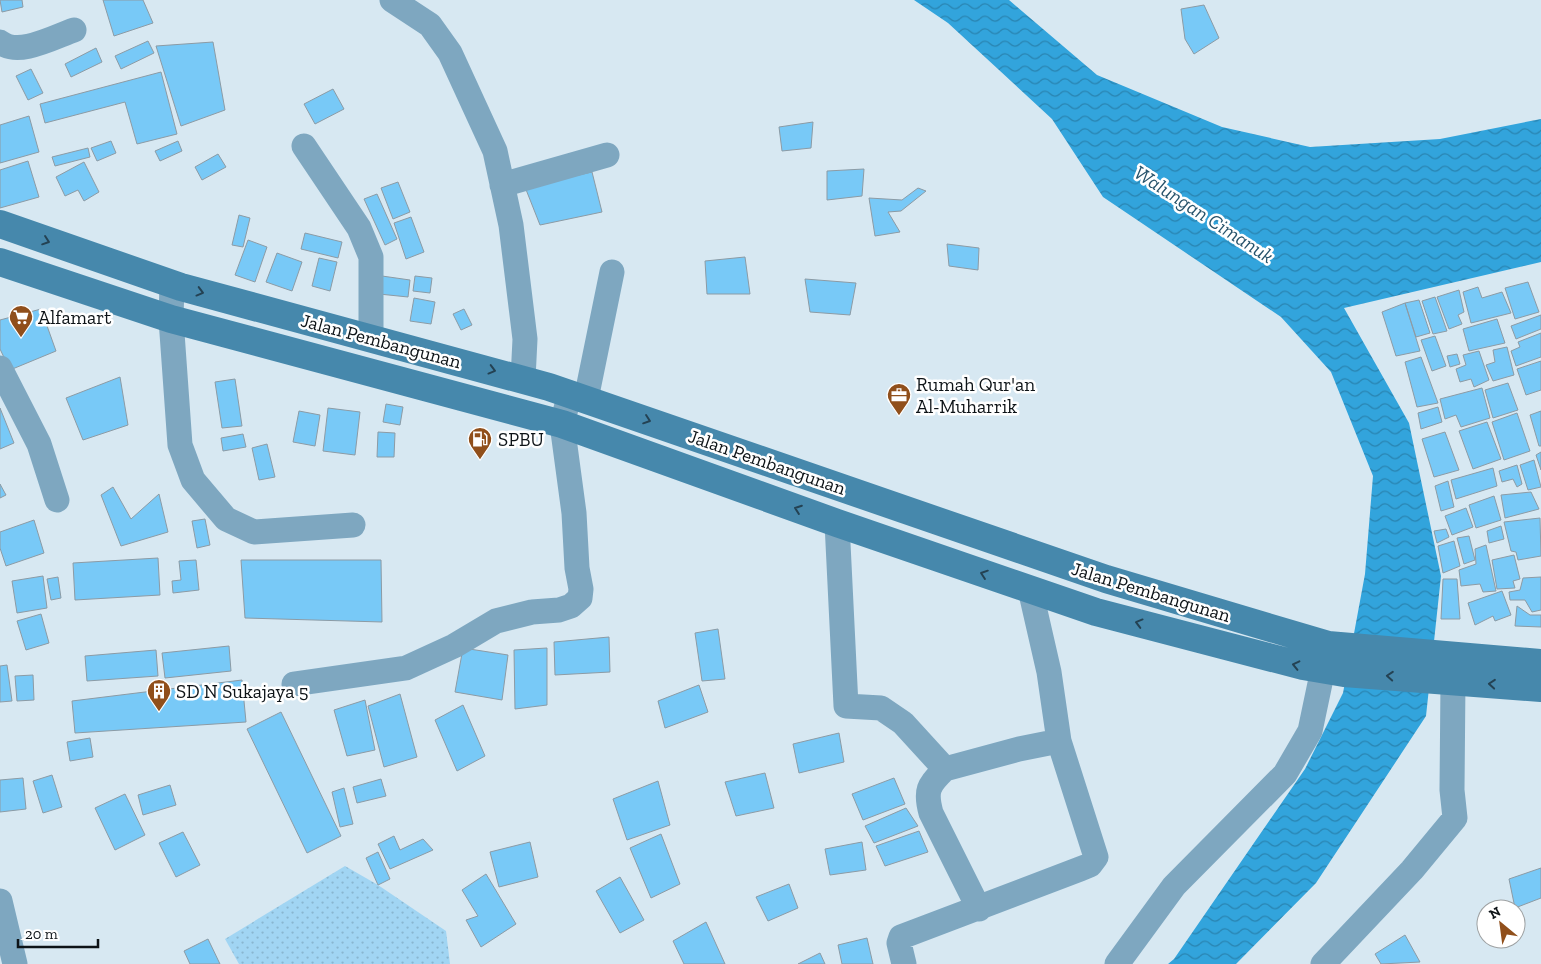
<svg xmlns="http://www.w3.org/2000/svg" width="1541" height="964" font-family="'Zilla Slab',serif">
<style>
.grass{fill:url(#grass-dots)}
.water{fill:url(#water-waves)}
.building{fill:#78c9f7;stroke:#8c9ba5}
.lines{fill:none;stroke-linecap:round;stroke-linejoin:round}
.street{stroke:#7ea7c0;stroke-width:25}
.secondary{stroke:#4688ac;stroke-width:28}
.oneway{stroke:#244253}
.labels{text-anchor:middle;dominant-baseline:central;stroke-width:5;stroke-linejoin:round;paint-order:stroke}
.poi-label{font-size:19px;fill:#0d1317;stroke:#fff;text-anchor:start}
.street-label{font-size:19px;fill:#0d1317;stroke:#fff}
.water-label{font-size:20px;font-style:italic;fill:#27536b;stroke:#fff}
</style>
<defs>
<pattern id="grass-dots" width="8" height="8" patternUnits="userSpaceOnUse" patternTransform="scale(1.25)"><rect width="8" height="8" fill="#a1d5f3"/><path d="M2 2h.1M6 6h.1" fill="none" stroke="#89b6d0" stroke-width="1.8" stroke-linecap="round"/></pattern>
<pattern id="water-waves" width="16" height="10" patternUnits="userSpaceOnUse" patternTransform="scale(1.25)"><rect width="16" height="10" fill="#32a4dc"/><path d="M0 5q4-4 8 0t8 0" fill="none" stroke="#2984b1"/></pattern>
</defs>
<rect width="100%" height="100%" fill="#d7e8f2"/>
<path class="grass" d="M345,866L378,885L446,931L450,964H239L225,939Z"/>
<path class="water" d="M914,0H1009L1097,75L1222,127L1310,147L1440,139L1541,119V262L1344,308L1409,423L1441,576L1426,716L1316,883L1236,964H1168L1174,959L1305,769L1343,693L1365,574L1373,476L1331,372L1281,317L1103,197L1052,119L948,23Z"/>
<path class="building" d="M0,0H22L23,7L2,12Z
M103,0H143L153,23L114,36Z
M1204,5L1219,38L1194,54L1185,39L1181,9Z
M148,41L154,53L121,69L115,56Z
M213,42L225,110L181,126L156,46Z
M96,48L102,62L71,77L65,64Z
M31,69L43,93L28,100L16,76Z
M161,72L177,134L137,144L125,102L45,123L40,104Z
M333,89L344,109L315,124L304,104Z
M29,116L39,152L0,163V125Z
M813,122L811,148L782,151L779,127Z
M111,141L116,153L97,161L91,148Z
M178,141L182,151L160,161L155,151Z
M88,148L90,157L55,166L52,157Z
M218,154L226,167L202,180L195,167Z
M28,161L39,197L0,208V170Z
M84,162L99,192L84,201L78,190L65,196L56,177Z
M864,169L862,196L827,200V171Z
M592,172L602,212L540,225L525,187Z
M398,182L410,212L393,219L381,188Z
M918,188L926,191L901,211L888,212L900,232L875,236L869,198L902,200Z
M377,194L397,239L385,245L364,199Z
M239,215L250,218L243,247L232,245Z
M411,217L424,252L406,259L394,223Z
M305,233L342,242L338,258L301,249Z
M248,240L267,247L255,282L235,275Z
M947,244L979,248L978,270L949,266Z
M277,253L302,262L292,291L266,282Z
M745,257L750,294H707L705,261Z
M319,258L337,262L330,291L312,286Z
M382,276L410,280L408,297L379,294Z
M415,276L432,278L430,293L413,291Z
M805,279L856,283L850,315L810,312Z
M1528,282L1539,312L1515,319L1505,288Z
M1478,287L1482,298L1502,292L1511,313L1471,323L1463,292Z
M1459,290L1464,312L1458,315L1462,324L1449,329L1437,297Z
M1435,297L1447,331L1433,334L1422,301Z
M414,298L435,302L431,324L410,321Z
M1419,300L1430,333L1416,337L1405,303Z
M1405,303L1420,351L1396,356L1382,312Z
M41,309L56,351L10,370L0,349V320Z
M464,309L472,325L461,330L453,314Z
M1541,315V329L1516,339L1511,326Z
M1497,319L1505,343L1469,351L1463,329Z
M1541,333V357L1516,366L1511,351L1520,347L1518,342Z
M1435,336L1446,366L1432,371L1421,340Z
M1507,347L1514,375L1493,381L1486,365L1495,362L1493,350Z
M1479,351L1489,380L1474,387L1471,379L1460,382L1456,369L1466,365L1463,355Z
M1457,354L1460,364L1450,367L1447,356Z
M1421,357L1438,403L1417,407L1405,362Z
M1541,361V390L1526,395L1517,369Z
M120,377L128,425L83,440L66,398Z
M235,379L242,426L222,428L215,382Z
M1508,383L1518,410L1493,418L1485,390Z
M1482,388L1490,418L1461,427L1456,415L1445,419L1440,399Z
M386,404L403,407L400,425L383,422Z
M1438,407L1442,422L1421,429L1418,413Z
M0,408L14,443L0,449Z
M328,408L360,412L355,455L323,451Z
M299,411L320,415L315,446L293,442Z
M1541,411V446H1539L1530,415Z
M1517,413L1530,451L1504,460L1492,422Z
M1487,422L1501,459L1473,469L1459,431Z
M378,432L395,433L394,457H377Z
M1445,432L1459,470L1434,477L1422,439Z
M243,434L246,447L223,451L221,438Z
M267,444L275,477L259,480L252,448Z
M1541,452V470L1536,455Z
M1534,460L1541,487L1528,490L1520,465Z
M1517,465L1522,484L1517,487L1513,479L1502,482L1499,471Z
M1493,468L1497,486L1456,499L1451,480Z
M1448,481L1454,507L1441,511L1435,486Z
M0,484L6,495L0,498Z
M113,487L131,519L159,494L168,532L121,546L101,495Z
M1531,492L1539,509L1505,518L1501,495Z
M1494,496L1501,520L1476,528L1469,505Z
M1466,508L1473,527L1452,535L1445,516Z
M1540,518L1541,556L1518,560L1516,552L1511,551L1504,522Z
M205,519L210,545L197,548L192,521Z
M34,520L44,553L6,566L0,548V532Z
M1501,526L1504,539L1489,543L1487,531Z
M1446,529L1449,537L1437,543L1434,531Z
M1469,536L1475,560L1464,564L1457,538Z
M1454,541L1460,566L1443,573L1438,546Z
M1486,545L1496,591L1483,592L1480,584L1461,586L1459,570L1476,564L1475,549Z
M1514,555L1520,579L1513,581L1515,588L1497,589L1492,560Z
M158,558L160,595L75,600L73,563Z
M196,560L199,590L173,593L172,581L181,580L179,561Z
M241,560H381L382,622L245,618Z
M43,576L47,608L17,613L12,581Z
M58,577L61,598L51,600L47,579Z
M1541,577V610L1532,612L1525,600H1510L1509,592L1520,590L1523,578Z
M1443,579H1457L1460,619H1441Z
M1502,591L1511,615L1495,621L1493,616L1475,625L1468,603Z
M1517,606L1530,615H1541V627L1515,626Z
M41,614L49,643L26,650L17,621Z
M718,629L725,679L702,681L695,633Z
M609,637L610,672L555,675L554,642Z
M229,646L231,671L165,678L162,653Z
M463,648L508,655L502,700L455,692Z
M547,648V705L515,709L514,650Z
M156,650L158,676L87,681L85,656Z
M7,665L12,701L0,702V666Z
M33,675L34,700L17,701L15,676Z
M242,680L246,722L75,733L72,701Z
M699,685L708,712L665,728L658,701Z
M400,694L417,757L384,767L368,706Z
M365,700L375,750L347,756L334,710Z
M463,705L485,756L457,771L435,720Z
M281,712L341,836L307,853L247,729Z
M839,733L844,762L799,773L793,744Z
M90,738L93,757L70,761L67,742Z
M765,773L774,808L736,816L725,782Z
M52,775L62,807L43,813L33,781Z
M23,778L26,809L0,812V780Z
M894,778L905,804L863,820L852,794Z
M381,779L386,796L357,803L353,787Z
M658,781L670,825L627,840L613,799Z
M170,785L176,805L143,815L138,795Z
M344,788L353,824L340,827L332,792Z
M125,794L145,835L115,850L95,808Z
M906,808L918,826L874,843L865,826Z
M919,831L928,852L885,866L876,846Z
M183,832L200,865L176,877L159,843Z
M661,834L680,884L651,898L630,848Z
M394,836L400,850L423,839L433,850L390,869L378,844Z
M530,842L538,877L499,887L490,852Z
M862,842L866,870L830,875L825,849Z
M378,852L390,879L378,885L366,858Z
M1541,868V898L1515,908L1509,879Z
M486,874L516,924L481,947L466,920L478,916L462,890Z
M620,877L644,920L620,933L596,891Z
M789,884L798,908L768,921L756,897Z
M706,922L725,964H684L673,941Z
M1405,935L1420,962L1381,964L1375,954Z
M867,938L873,964H842L838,945Z
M208,939L220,964H190L184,951Z
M820,953L825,964H798Z"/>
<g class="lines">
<path class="street" d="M392,0L430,25L450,53L495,151L511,225L525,339L523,379
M0,42C18,57 54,37 74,30
M304,146L359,228L371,257V338
M502,185L607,155
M172,284L171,319L180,445L193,480L226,519L254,532L353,525
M0,368L39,444L57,500
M586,399L612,272
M837,523L846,706L881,708L903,723L945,769L1019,749L1059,741L1049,672L1030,589
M294,684L406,668L454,646L496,621L532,612L559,610L571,606L580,598L581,589L577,568L574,513L562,424L570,393
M945,769C928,785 925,791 931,813L979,909
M0,901L15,964
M904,964L899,943L901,937L1080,869L1090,865L1096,857L1059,741
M1117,964L1174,886L1285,774L1310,731L1327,650
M1323,964L1412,870L1455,818L1452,790L1453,681"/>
<path class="secondary" d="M0,224L181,287L549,387L1106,579L1328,645L1541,663
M0,262L171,319L562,424L837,523L1096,612L1303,666L1344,673L1541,688"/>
</g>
<defs><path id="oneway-chevron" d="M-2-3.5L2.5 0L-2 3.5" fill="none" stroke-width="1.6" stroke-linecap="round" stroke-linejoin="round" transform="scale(1.25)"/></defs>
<g class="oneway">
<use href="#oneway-chevron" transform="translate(46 241) rotate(19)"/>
<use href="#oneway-chevron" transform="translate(200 292) rotate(15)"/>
<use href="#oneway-chevron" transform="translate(492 370) rotate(15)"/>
<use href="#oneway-chevron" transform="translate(647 420) rotate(19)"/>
<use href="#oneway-chevron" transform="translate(798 509) rotate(-160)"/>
<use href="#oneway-chevron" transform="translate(984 574) rotate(-161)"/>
<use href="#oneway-chevron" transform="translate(1139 623) rotate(-165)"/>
<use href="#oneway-chevron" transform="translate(1296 665) rotate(-167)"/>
<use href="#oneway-chevron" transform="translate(1390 676) rotate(-176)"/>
<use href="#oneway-chevron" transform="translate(1492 684) rotate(-175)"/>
</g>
<defs>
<g id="supermarket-pin" transform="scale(1.25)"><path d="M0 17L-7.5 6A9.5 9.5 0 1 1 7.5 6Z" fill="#904f1b" stroke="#fff"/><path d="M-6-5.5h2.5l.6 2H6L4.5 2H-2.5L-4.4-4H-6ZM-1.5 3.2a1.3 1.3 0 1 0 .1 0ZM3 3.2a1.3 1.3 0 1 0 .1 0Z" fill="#fff"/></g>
<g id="office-pin" transform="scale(1.25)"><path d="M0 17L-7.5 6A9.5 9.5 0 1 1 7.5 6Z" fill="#904f1b" stroke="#fff"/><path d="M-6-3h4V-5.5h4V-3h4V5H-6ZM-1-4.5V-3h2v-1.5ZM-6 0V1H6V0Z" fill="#fff"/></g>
<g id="fuel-pin" transform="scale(1.25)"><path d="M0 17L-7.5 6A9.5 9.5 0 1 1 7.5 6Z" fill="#904f1b" stroke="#fff"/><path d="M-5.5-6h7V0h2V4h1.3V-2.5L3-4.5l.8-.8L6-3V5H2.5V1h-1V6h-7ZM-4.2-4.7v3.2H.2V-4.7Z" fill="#fff"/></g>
<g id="building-pin" transform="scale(1.25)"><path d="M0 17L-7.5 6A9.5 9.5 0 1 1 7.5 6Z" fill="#904f1b" stroke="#fff"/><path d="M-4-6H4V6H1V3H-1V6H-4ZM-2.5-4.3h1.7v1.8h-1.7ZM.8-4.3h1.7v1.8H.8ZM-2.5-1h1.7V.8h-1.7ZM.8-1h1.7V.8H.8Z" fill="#fff"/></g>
</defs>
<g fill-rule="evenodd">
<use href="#supermarket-pin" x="21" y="317"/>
<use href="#office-pin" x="899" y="395"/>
<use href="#fuel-pin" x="480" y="439"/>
<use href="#building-pin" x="159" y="691"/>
</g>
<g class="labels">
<g class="poi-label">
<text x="38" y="317">Alfamart</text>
<text x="916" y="384">Rumah Qur'an<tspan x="916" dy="22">Al-Muharrik</tspan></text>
<text x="498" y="439">SPBU</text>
<text x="176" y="691">SD N Sukajaya 5</text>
</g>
<g class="street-label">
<text transform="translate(381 341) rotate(15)">Jalan Pembangunan</text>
<text transform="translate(767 462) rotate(19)">Jalan Pembangunan</text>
<text transform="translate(1151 592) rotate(17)">Jalan Pembangunan</text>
</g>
<g class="water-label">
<text transform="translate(1204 214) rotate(33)">Walungan Cimanuk</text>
</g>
</g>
<g transform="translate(1501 924) rotate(331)"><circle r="24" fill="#ffffff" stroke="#9ea1a2"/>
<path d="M0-4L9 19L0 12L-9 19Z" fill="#904f1b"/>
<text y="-8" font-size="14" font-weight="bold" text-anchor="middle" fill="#0d1317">N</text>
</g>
<path d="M18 939v8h80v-8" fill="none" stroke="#0d1317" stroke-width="2.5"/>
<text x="25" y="939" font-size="15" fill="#0d1317" stroke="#ffffff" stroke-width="4" paint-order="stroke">20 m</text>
</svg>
